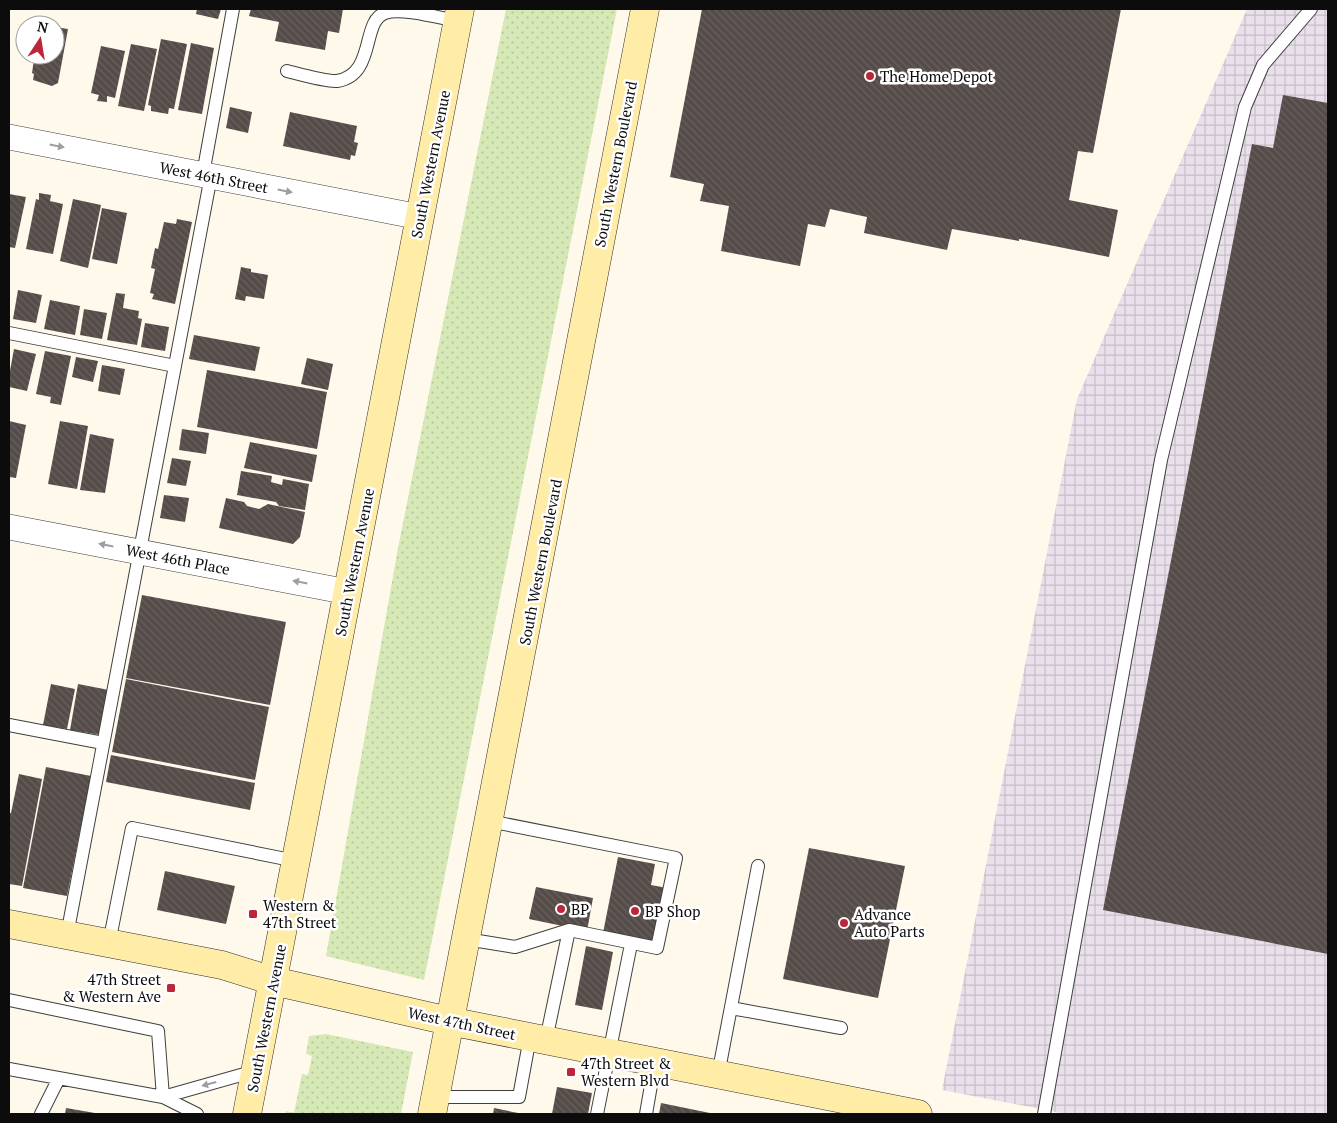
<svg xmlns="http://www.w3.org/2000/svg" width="1337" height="1123" font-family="'PT Serif',serif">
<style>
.industrial{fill:url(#industrial-grid)}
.grass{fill:url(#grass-dots)}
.building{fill:url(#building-back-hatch)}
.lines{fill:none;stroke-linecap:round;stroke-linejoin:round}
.lane-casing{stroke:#3f3f3f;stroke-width:14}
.street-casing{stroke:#3f3f3f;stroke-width:26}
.secondary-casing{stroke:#2e2e2e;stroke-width:29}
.lane{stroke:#fff;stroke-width:12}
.street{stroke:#fff;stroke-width:25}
.secondary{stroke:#feeca7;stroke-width:28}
.oneway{fill:#9e9e9e}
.poi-dot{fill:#bb263b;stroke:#fff;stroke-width:2}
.labels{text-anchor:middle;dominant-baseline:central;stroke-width:5;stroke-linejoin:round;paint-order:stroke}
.poi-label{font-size:15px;fill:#0c0c0c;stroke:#fff;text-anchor:start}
.street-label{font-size:15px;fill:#0c0c0c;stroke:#fff}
</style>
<defs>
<pattern id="industrial-grid" width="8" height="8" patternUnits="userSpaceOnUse" patternTransform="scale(1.25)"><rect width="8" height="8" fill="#e9e0eb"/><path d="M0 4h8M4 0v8" fill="none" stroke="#c7bfc8"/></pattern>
<pattern id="grass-dots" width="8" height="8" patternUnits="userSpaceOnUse" patternTransform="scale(1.25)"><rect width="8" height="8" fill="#d5e8b6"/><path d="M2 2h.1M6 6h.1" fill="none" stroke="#b6c69b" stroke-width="1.8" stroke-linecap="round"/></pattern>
<pattern id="building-back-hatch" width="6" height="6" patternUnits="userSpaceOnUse" patternTransform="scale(1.25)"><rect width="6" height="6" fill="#554c49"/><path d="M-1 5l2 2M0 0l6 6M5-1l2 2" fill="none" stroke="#68615f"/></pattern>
</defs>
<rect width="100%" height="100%" fill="#fff9ec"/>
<path class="industrial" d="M1247,9H1328V1114H1066L942,1090L1077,399Z"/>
<path class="grass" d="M506,9H617L424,980L326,956L398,548Z
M326,1034L413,1052L401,1114H285L286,1111L294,1113L302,1074L308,1075L312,1056L306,1054L309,1036Z"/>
<path class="building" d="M197,9H221L218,19L196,14Z
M251,9H343L339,33L328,31L325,50L275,41L279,22L249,16Z
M702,9H1121L1093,153L1078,151L1069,200L1118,210L1109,257L1019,239V241L952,229L947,250L864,233L867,217L830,209L825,227L808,224L800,266L721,251L729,206L700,201L704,184L670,177Z
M55,27L68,29L58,83L52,86L33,80L34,74L32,73L34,59H37L38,55H55Z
M161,39L187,44L174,109L169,108L168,114L151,111V106L148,105Z
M191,43L214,48L202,114L178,110Z
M131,44L157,49L144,111L118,106Z
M101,46L125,51L115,98L107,96V102L97,101L99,95L91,93Z
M1283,95L1328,103V954L1103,910L1252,144L1273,148Z
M230,107L252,112L248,133L226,128Z
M290,112L357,126L354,142L358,143L355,156L351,155L350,160L283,146Z
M39,193L51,195L50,201L63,204L53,254L26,249L36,199L39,200Z
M9,194L26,197L15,248L9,247Z
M73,199L101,205L88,268L60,261Z
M102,208L127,213L117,264L92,259Z
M177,219L192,222L175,304L152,299L154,294L150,293L155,269L151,268L155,248L158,249L164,222L176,224Z
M241,267L251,269V272L268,275L264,299L246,296L245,301L235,299Z
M18,290L42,295L36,323L13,319Z
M116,293L125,294L123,308L139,311L138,318L142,319L137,345L107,340Z
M50,300L80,306L75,335L44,329Z
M84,309L107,313L102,339L80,335Z
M145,323L169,327L165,351L141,347Z
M194,335L260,347L255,371L189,359Z
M14,349L36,354L27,391L9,387V376Z
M45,351L71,356L61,405L50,403L51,397L36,394Z
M76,357L98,361L93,382L72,377Z
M307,358L333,364L328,390L301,384Z
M102,365L125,369L120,395L98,391Z
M207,370L327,392L317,449L197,427Z
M9,421L26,425L16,478L9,477Z
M60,421L88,426L77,489L48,484Z
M182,429L209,433L206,454L179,450Z
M90,434L114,439L105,493L80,490Z
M250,442L317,455L312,482L244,468Z
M172,458L191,461L186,486L167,483Z
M241,471L272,476L271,482L282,485L283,479L309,484L305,510L279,506L276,502L237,495Z
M164,495L189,498L185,522L160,518Z
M226,498L244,502L247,506L259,509L268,504L305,512L300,537L293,544L219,528Z
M142,595L286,622L270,705L126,678Z
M126,679L269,707L255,780L112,752Z
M51,684L75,689L67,729L43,725Z
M78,684L109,690L101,735L70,730Z
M111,755L255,783L250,810L106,782Z
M46,767L91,776L67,896L23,888Z
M19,774L42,779L22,886L9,884V813H11Z
M809,848L905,866L878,998L783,979Z
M618,857L655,864L651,885L667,888L657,944L603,933Z
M165,871L235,886L226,924L157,910Z
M536,887L593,898L587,931L529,919Z
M586,946L613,952L602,1010L575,1005Z
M557,1087L592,1093L588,1114H552Z
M661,1103L710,1113V1114H659Z
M66,1108L95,1113V1114H65Z
M494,1108L518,1113V1114H493Z"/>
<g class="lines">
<g class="lane-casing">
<path id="lane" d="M287,71C299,74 327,82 337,81C376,75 361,21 385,13C401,7 440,18 457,21
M203,174L233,9
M9,333L175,366
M9,725L103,743
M489,821L676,858L657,948L569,930
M67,935L211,176
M466,939L515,947L569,930L546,1040
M109,943L132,828L296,861
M9,1000L158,1031L163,1097L9,1069
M731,1008L841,1028
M718,1075L758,866
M435,1097H519L530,1037
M41,1114L59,1078
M197,1114L163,1097L255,1071
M597,1114L631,944
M646,1114L655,1062
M1044,1114L1161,460L1245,107L1263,65L1311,9"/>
</g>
<g class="street-casing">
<path id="street" d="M9,137L420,217
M9,527L348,592"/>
</g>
<g class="secondary-casing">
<path id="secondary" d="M9,924L222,965L273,981L449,1021L918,1114
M247,1114L460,9
M432,1114L645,9"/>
</g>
<use href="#lane" class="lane"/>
<use href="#street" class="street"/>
<use href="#secondary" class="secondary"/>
</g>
<defs><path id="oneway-solid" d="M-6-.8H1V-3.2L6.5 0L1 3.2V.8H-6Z" transform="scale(1.25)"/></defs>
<g class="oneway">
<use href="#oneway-solid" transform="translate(57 146) rotate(11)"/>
<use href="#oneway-solid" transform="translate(285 191) rotate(11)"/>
<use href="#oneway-solid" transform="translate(106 545) rotate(-169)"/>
<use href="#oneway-solid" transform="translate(300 582) rotate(-169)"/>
<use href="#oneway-solid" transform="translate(209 1084) rotate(165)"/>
</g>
<g class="poi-dot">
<circle cx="870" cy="76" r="5"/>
<circle cx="561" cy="909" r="5"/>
<circle cx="635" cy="911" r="5"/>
<rect x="248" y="909" width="10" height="10" rx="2.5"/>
<circle cx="844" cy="923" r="5"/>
<rect x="166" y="983" width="10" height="10" rx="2.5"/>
<rect x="566" y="1067" width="10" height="10" rx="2.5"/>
</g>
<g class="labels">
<g class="poi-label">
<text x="880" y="76">The Home Depot</text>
<text x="263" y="905">Western &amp;<tspan x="263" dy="17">47th Street</tspan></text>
<text x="571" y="909">BP</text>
<text x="645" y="911">BP Shop</text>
<text x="854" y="914">Advance<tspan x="854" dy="17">Auto Parts</tspan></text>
<text x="161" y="979" text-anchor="end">47th Street<tspan x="161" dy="17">&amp; Western Ave</tspan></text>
<text x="581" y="1063">47th Street &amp;<tspan x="581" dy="17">Western Blvd</tspan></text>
</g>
<g class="street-label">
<text transform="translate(430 164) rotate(-79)">South Western Avenue</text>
<text transform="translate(615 164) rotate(-79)">South Western Boulevard</text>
<text transform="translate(214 177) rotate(11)">West 46th Street</text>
<text transform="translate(178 559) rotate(11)">West 46th Place</text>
<text transform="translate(354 562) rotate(-79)">South Western Avenue</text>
<text transform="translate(540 562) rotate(-79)">South Western Boulevard</text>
<text transform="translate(266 1018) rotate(-79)">South Western Avenue</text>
<text transform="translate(462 1023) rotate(12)">West 47th Street</text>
</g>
</g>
<rect width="1337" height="1123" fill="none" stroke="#0c0c0c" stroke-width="20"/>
<g transform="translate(40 40) rotate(12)"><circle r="24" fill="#ffffff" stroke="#9e9e9e"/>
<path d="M0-4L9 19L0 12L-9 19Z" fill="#bb263b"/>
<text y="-8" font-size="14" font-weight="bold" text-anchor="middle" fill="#0c0c0c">N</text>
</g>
</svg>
